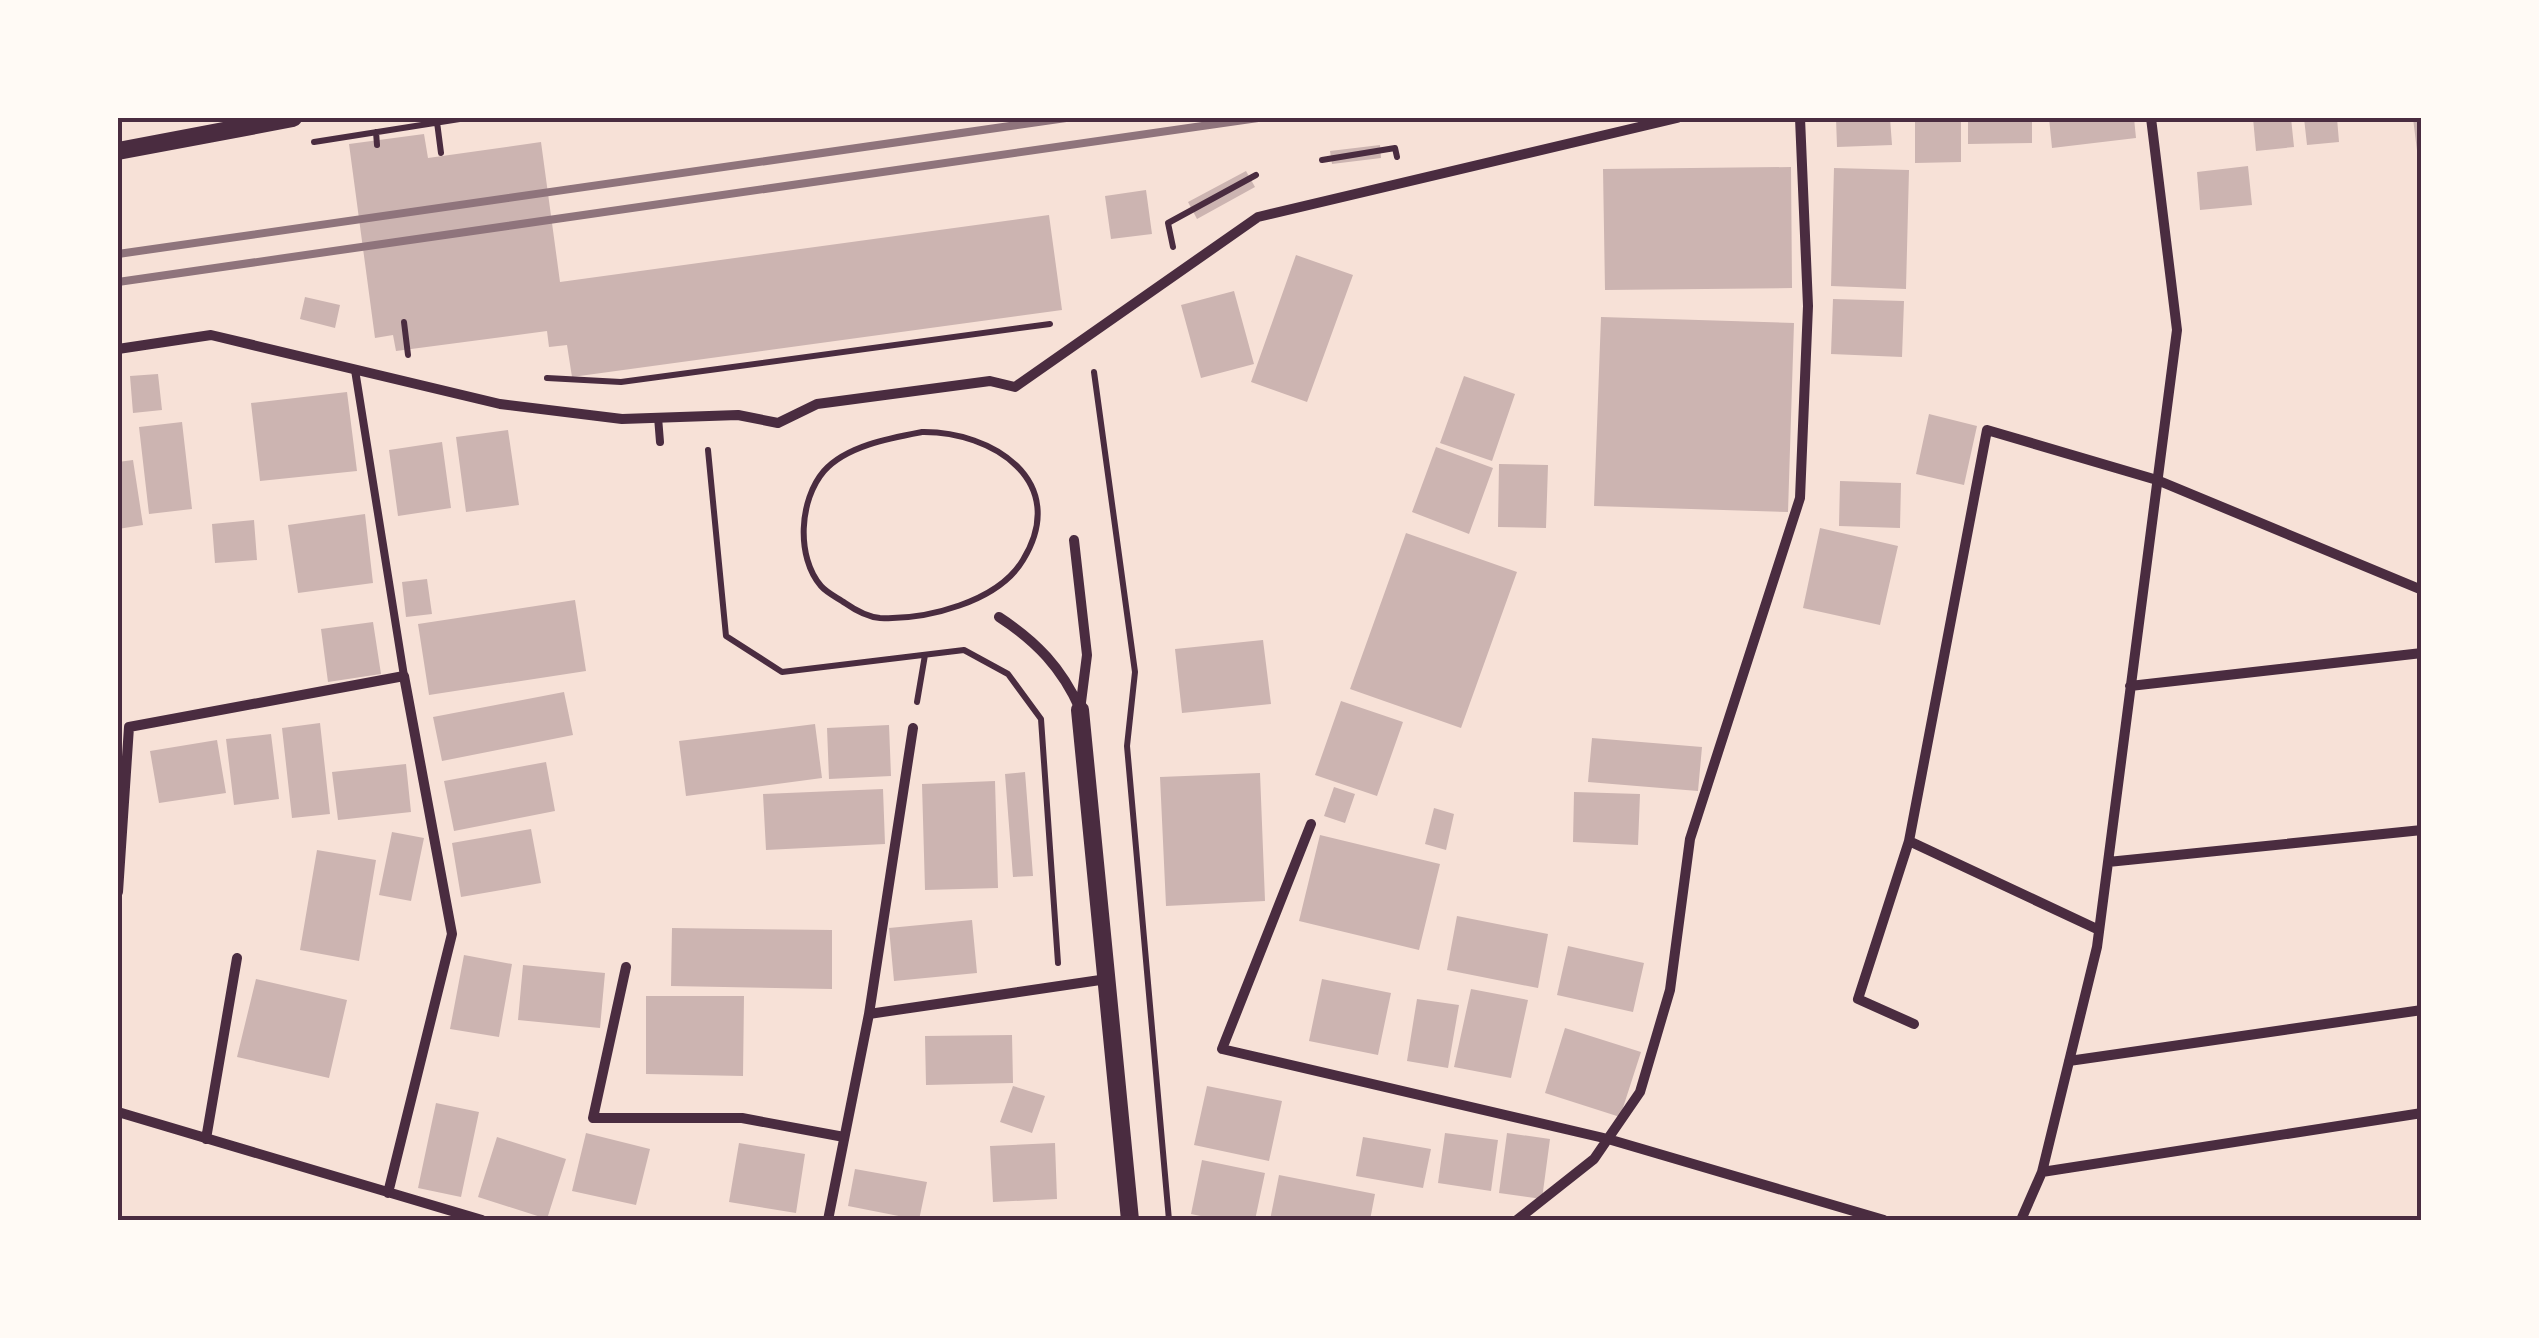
<svg xmlns="http://www.w3.org/2000/svg" width="2539" height="1338" font-family="'Archivo Narrow',sans-serif">
<style>
.building{fill:#ccb4b1}
.lines{fill:none;stroke-linecap:round;stroke-linejoin:round}
.path{stroke:#4a2c40;stroke-width:6}
.service{stroke:#4a2c40;stroke-width:8}
.minor{stroke:#4a2c40;stroke-width:10}
.tertiary{stroke:#4a2c40;stroke-width:18}
.rail{stroke:#8f747c;stroke-width:8}
.neatline{fill:none;stroke:#4a2c40;stroke-width:4}
</style>
<rect width="100%" height="100%" fill="#f7e1d7"/>
<path class="building" d="M1836,118H1890L1892,145L1837,147Z
M1915,118H1961V162L1915,163Z
M1968,118H2032V143L1968,144Z
M2049,118H2134L2136,138L2052,148Z
M2253,118H2291L2294,147L2256,151Z
M2304,118H2337L2339,142L2307,145Z
M2413,118H2422V167H2419Z
M424,134L428,158L541,142L560,282L1049,215L1062,310L572,377L567,345L549,347L547,331L396,351L393,335L375,338L349,144Z
M1380,145L1381,158L1332,164L1330,151Z
M2248,166L2252,205L2200,210L2197,172Z
M1791,167L1792,288L1605,290L1603,169Z
M1834,168L1909,170L1906,289L1831,286Z
M1246,171L1255,187L1197,219L1188,202Z
M1146,190L1152,234L1111,239L1105,196Z
M1296,255L1353,275L1307,402L1251,382Z
M1234,291L1254,364L1201,378L1181,305Z
M305,297L340,305L335,328L300,319Z
M1833,299L1904,301L1902,357L1831,354Z
M1601,317L1794,323L1788,512L1594,506Z
M158,374L162,410L133,413L130,376Z
M1464,376L1515,394L1492,461L1440,443Z
M347,392L357,471L260,481L251,403Z
M1929,414L1977,426L1964,485L1916,474Z
M182,422L192,509L149,514L139,427Z
M508,430L519,505L466,512L456,437Z
M442,442L451,508L398,516L389,450Z
M1436,447L1493,468L1469,534L1412,512Z
M133,460L143,525L118,529V462Z
M1499,464L1548,465L1546,528L1498,527Z
M1840,481L1901,483L1900,528L1839,526Z
M365,514L373,583L298,593L288,525Z
M254,520L257,560L215,563L212,524Z
M1820,528L1898,546L1880,625L1803,608Z
M1406,533L1517,572L1461,728L1350,689Z
M427,579L432,614L406,617L402,582Z
M575,600L586,671L429,695L418,624Z
M373,622L381,674L328,682L321,629Z
M1263,640L1271,704L1182,713L1175,649Z
M564,692L573,735L442,761L433,717Z
M1341,701L1403,722L1377,796L1315,775Z
M320,723L330,814L292,818L282,728Z
M815,724L822,778L686,796L679,741Z
M889,725L891,776L829,779L827,728Z
M271,734L279,799L234,805L226,739Z
M1592,738L1702,747L1698,791L1588,782Z
M217,740L226,793L159,803L150,751Z
M546,762L555,811L454,831L444,781Z
M406,764L411,812L338,820L332,772Z
M1025,772L1033,876L1013,877L1005,774Z
M1260,773L1265,901L1166,906L1160,777Z
M995,781L998,888L925,890L922,784Z
M1334,787L1355,794L1345,823L1324,816Z
M883,789L885,844L766,850L763,794Z
M1574,792L1640,794L1638,845L1573,842Z
M1434,808L1454,814L1446,850L1425,844Z
M531,829L541,883L461,897L452,843Z
M392,832L424,838L411,901L379,895Z
M1320,835L1440,864L1419,950L1299,921Z
M317,850L376,860L359,961L300,950Z
M1457,916L1548,934L1538,988L1447,970Z
M972,920L977,973L894,981L889,928Z
M672,928L832,930V989L671,986Z
M1568,946L1644,963L1633,1012L1557,995Z
M464,955L512,964L499,1037L450,1029Z
M523,965L605,973L600,1028L518,1020Z
M256,979L347,1000L329,1078L237,1057Z
M1322,979L1391,993L1378,1055L1309,1041Z
M1471,989L1528,1000L1511,1078L1454,1067Z
M646,996H744L743,1076L646,1074Z
M1417,999L1459,1005L1448,1068L1407,1061Z
M1565,1028L1641,1052L1620,1117L1545,1093Z
M1012,1035L1013,1083L926,1085L925,1036Z
M1013,1086L1045,1096L1032,1133L1000,1122Z
M1207,1086L1282,1101L1269,1161L1194,1145Z
M436,1103L479,1112L461,1197L418,1188Z
M586,1133L650,1149L636,1205L572,1191Z
M1445,1133L1498,1140L1491,1191L1438,1183Z
M1507,1133L1550,1139L1542,1199L1499,1193Z
M497,1137L566,1159L547,1219L478,1197Z
M1363,1137L1431,1149L1423,1188L1356,1176Z
M739,1143L805,1154L796,1213L729,1202Z
M1055,1143L1057,1199L993,1202L990,1146Z
M1202,1160L1265,1173L1255,1220H1220L1191,1214Z
M855,1169L927,1182L919,1220L848,1206Z
M1279,1175L1375,1194L1370,1220H1270Z"/>
<g class="lines">
<path class="path" d="M437,122L441,153
M376,132L377,145
M314,142L466,118
M1322,160L1395,148L1397,157
M1173,247L1168,223L1256,175
M404,322L408,355
M1094,372L1135,672L1127,746L1169,1220
M547,378L621,382L1050,324
M922,432C992,431 1071,481 1023,560C998,602 926,620 880,618C868,617 855,610 845,603C838,598 827,593 821,586C796,557 799,500 824,471C846,446 890,438 922,432Z
M708,450L726,636L782,672L964,650L1008,674L1041,719L1058,963
M917,702L925,655"/>
<path class="service" d="M355,370L404,676
M658,417L660,442"/>
<path class="minor" d="M118,349L211,335L500,404L622,419L738,415L778,423L817,404L990,381L1015,387L1258,217L1677,118
M1074,540L1087,655L1080,710
M999,617C1036,641 1062,668 1080,709
M2130,686L2422,653
M1311,824L1222,1049L1608,1139L1884,1220
M1909,841L2099,930
M2108,862L2422,830
M118,892L129,727L404,676L452,934L388,1193
M626,967L593,1118H742L844,1137
M869,1014L1107,979
M1914,1024L1858,999L1909,841L1987,430L2157,480L2422,590
M2069,1061L2422,1010
M118,1112L482,1220
M206,1139L237,958
M2042,1172L2422,1113
M828,1220L869,1014L913,728
M1517,1220L1594,1159L1640,1092L1670,990L1690,839L1800,498L1808,306L1800,118
M2021,1220L2042,1172L2097,947L2177,330L2151,118"/>
<path class="tertiary" d="M118,151L293,118
M1080,710L1130,1220"/>
<path class="rail" d="M118,254L1066,118
M118,282L1258,118"/>
</g>
<rect width="2539" height="1338" fill="none" stroke="#fffaf5" stroke-width="240"/>
<rect x="120" y="120" width="2299" height="1098" class="neatline"/>
</svg>
